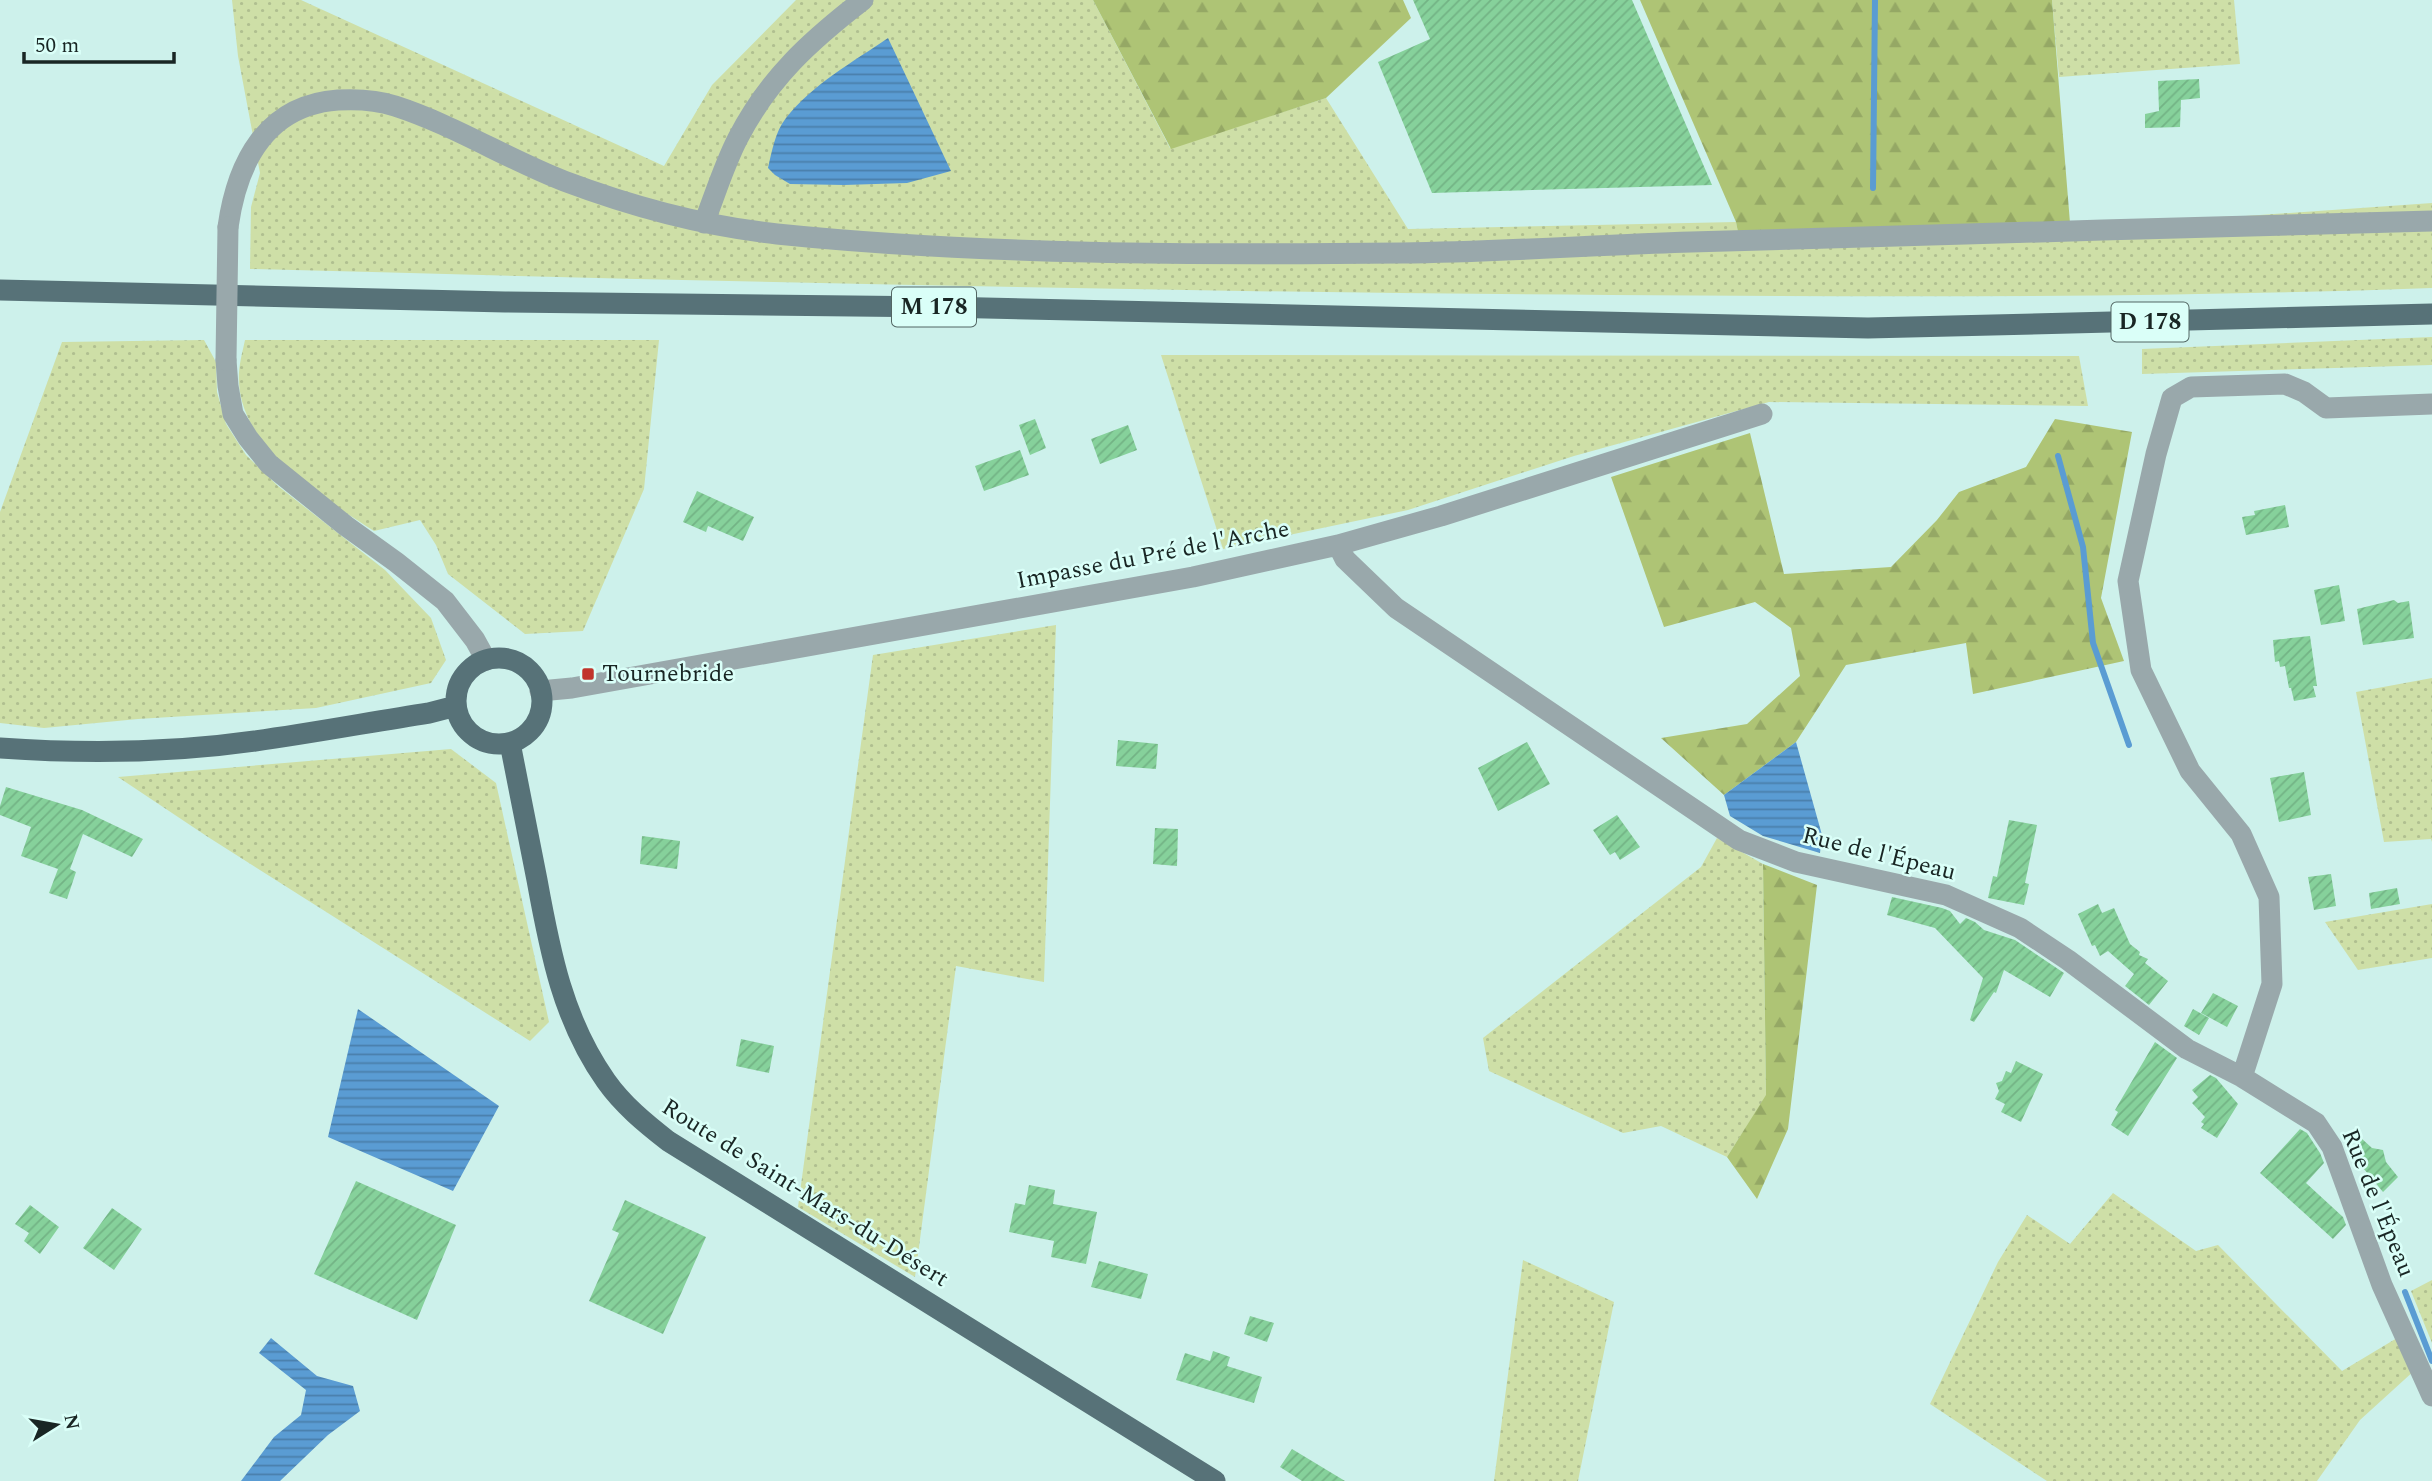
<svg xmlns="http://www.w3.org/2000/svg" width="2432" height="1481" font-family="Spectral,serif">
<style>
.grass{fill:url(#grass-dots)}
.forest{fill:url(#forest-firs)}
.water{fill:url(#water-rules)}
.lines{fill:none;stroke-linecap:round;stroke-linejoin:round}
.stream{stroke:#5a9cd3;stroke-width:6}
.building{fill:url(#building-hatch)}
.minor{stroke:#99a8ab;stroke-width:21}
.major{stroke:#577278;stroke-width:21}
.minor-bridge{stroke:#99a8ab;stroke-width:21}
.poi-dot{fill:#c1342b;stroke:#dafff8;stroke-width:2.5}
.labels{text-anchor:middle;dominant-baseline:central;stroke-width:5;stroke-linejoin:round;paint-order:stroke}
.shield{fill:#dafff8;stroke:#536764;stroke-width:2}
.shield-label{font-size:23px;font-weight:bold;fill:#192624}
.street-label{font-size:24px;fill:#192624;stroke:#dafff8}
.poi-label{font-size:24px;fill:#192624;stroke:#dafff8;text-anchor:start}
</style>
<defs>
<pattern id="grass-dots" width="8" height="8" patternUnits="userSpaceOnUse" patternTransform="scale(1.75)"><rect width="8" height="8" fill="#cedfa7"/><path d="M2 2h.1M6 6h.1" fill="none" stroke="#b0bf90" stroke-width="1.8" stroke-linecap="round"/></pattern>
<pattern id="forest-firs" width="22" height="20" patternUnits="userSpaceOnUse" patternTransform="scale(1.75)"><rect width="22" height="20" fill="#aec475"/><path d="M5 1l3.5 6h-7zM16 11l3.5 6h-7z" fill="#95a865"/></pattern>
<pattern id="water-rules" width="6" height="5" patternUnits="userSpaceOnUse" patternTransform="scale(1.75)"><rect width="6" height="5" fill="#5a9cd3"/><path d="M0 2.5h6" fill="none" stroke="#4a7fab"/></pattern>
<pattern id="building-hatch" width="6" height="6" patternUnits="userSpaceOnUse" patternTransform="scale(1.75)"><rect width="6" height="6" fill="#86d19b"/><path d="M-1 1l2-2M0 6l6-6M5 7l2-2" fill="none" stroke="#73b385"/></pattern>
</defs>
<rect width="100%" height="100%" fill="#cdf1eb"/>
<path class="grass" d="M232,0H301L664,166L712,85L796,0H1093L1170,148L1326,98L1408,229L1736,222L1738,232L2070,223L2245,216L2432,203V288C2158,298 1884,297 1610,295C1157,292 703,281 250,269L251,207L260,173L238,56Z
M2052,0H2234L2240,64L2059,77Z
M2432,337V365L2142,374V349Z
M204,340L216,362L217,392L226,424L246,455L278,486L385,570L431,618L446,660L431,683L316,708L138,719L44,728L0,723V512L62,342Z
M245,340H659L644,489L583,631L525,634L448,574L436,545L420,520L374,531C323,498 243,450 239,383C238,368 242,354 245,340Z
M1161,355L2079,356L2088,406L1769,402L1574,456L1408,510L1223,549Z
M1056,625L1044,982L956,966L915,1277L798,1207L873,655Z
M2432,678V842L2431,839L2384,842L2356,692Z
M451,749L496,783L549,1022L530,1041L208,837L118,777Z
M1717,838L1763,864L1766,1096L1727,1157L1661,1126L1623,1133L1489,1071L1483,1038L1701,867Z
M2432,904V958L2358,970L2325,922Z
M2113,1193L2196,1251L2218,1245L2342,1371L2397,1338L2415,1370L2360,1420L2317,1481H2047L1930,1404L1998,1262L2027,1215L2070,1244Z
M1523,1260L1614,1302L1578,1481H1494Z
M2432,1280V1343L2411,1291Z"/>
<path class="forest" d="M1093,0H1403L1411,18L1326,98L1171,149Z
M1640,0H2052L2070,223L1738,232L1736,222Z
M2055,419L2132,432L2101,598L2124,661L1973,694L1966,643L1846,665L1796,742L1724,795L1661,738L1747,724L1800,676L1791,628L1755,602L1664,627L1611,477L1750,433L1784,574L1891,567L1937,520L1959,492L2026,467Z
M1763,864L1817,885L1788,1129L1757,1199L1727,1157L1766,1095Z"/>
<path class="water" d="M888,38L951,171L907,183L844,185L790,184L775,175L768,168C772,151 775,132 786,118C813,84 853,62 888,38Z
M1796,742L1822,835L1820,853L1763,836L1730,816L1724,795Z
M358,1009L499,1106L453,1191L328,1137Z
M271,1338L317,1376L353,1386L360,1411L328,1435L280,1481H241L274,1437L301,1415L306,1390L259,1353Z"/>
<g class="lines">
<path class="stream" d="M1873,188L1875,0
M2058,456L2083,547L2093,643L2129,745
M2405,1292L2432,1361"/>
</g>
<path class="building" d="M1413,0H1632L1712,185L1432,193L1378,62L1430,39Z
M2199,79L2200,98L2181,100L2180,127L2145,128V114L2159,111L2158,81Z
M1035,419L1046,448L1030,455L1019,425Z
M1128,425L1137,450L1100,464L1091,439Z
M1020,450L1029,475L984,491L975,466Z
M697,491L754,517L743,541L708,526L706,532L683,522Z
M2285,505L2289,527L2246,535L2242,517L2255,515L2254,511Z
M2339,585L2345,621L2321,625L2314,590Z
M2394,600L2398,603L2409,601L2414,638L2363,645L2357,609Z
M2310,636L2317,686H2313L2316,697L2294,701L2291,688H2289L2285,666L2280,667L2279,661L2275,662L2273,640Z
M1118,740L1158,744L1156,769L1116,766Z
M1527,742L1550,784L1498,811L1478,768Z
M2304,772L2311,815L2279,822L2270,778Z
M6,787L82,810L143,839L132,857L83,834L70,869L76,872L67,899L49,893L58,869L21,856L31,827L0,815V806Z
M1617,815L1640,847L1620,860L1615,852L1610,855L1593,830Z
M2009,820L2037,825L2025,883L2029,884L2024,905L1988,898L1993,876L1997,877Z
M1155,828L1178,829L1177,866L1153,864Z
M642,836L680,841L677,869L640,864Z
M2331,874L2336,906L2314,910L2308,877Z
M2397,888L2400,904L2371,909L2369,893Z
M1892,897L1942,908L1950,911L1960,924L1966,918L1975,922L1984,930L2015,940L2064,973L2050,997L2004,970L1996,993L1994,992L1974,1022L1970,1020L1983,978L1935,928L1887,915Z
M2098,904L2102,913L2114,908L2130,944L2140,952L2139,955L2148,959L2145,963L2168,981L2149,1005L2125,986L2134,974L2108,951L2100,956L2095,945L2092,946L2078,914Z
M2213,993L2238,1006L2227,1027L2201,1013Z
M2193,1009L2209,1018L2199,1035L2184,1026Z
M741,1039L774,1046L769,1073L736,1066Z
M2155,1042L2177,1058L2128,1136L2111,1125L2118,1112L2115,1110Z
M2016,1061L2043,1074L2021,1122L2001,1112L2005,1104L1995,1099L1999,1091L1996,1083L2002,1081L2006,1071L2011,1073Z
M2210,1075L2216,1078L2238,1104L2217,1138L2201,1128L2204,1124L2201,1122L2205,1117L2192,1103L2198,1097L2192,1090Z
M2300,1129L2307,1133L2320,1153L2324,1163L2306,1183L2343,1217L2346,1225L2333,1239L2260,1173Z
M2361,1138L2372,1148L2383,1150L2386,1162L2398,1177L2383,1192L2349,1151Z
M356,1181L456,1225L417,1320L314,1274Z
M1029,1185L1055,1190L1053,1204L1097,1212L1086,1264L1051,1257L1054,1241L1009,1232L1015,1203L1025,1205Z
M625,1200L706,1237L663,1334L589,1301L619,1233L612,1230Z
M30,1205L59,1227L40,1254L24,1241L29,1233L15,1224Z
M112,1208L142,1229L114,1270L83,1248Z
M1099,1261L1148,1274L1141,1299L1091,1287Z
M1250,1316L1274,1323L1267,1342L1244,1334Z
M1213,1351L1230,1357L1227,1366L1262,1377L1254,1403L1176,1380L1185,1353L1210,1361Z
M1292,1449L1345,1481H1302L1280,1467Z"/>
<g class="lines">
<path class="minor" d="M704,223C715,195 724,165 738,138C769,78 810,41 863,0
M228,227C237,163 266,105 338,100C357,99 377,100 395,106C454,125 507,159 564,181C633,207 704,226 777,234C982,255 1196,255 1402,253C1498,252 1595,245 1691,242C1938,233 2185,229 2432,221
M226,360L228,386L233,414L248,438L269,464L346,526L396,562L445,601L475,640L486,660
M1338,545L1345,559L1396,608L1739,840L1796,862L1946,895L2020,928L2068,960L2187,1049L2242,1077L2316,1123L2332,1147L2382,1285L2432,1396
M540,691L572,688L1193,577L1338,545L1441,516L1762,414
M2242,1077L2272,984L2269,897L2241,834L2190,771L2141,670L2128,581L2156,454L2172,398L2191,387L2285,384L2304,392L2326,408L2432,404"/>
<path class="major" d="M0,290L505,302L942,307L1868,328L2432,314
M456 701a43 43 0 1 1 86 0a43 43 0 1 1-86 0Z
M510,743C519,789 528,834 537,880C550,952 563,1020 606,1081C623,1105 645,1123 668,1141L1215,1481
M0,748C84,754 171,753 255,741C313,733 371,722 429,713L456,706"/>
<path class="minor-bridge" d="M226,360L228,227"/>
</g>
<rect class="poi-dot" x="581" y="667" width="14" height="14" rx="3.5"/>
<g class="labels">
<g class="shield">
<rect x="892" y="287.5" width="84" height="39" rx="5"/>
<rect x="2111.5" y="302.5" width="77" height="39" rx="5"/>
</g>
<g class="shield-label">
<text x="934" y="307">M 178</text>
<text x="2150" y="322">D 178</text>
</g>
<g class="street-label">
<text transform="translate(1153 555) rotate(-11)">Impasse du Pré de l'Arche</text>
<text transform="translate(1879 854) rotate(14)">Rue de l'Épeau</text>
<text transform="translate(805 1193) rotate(32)">Route de Saint-Mars-du-Désert</text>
<text transform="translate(2378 1203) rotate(68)">Rue de l'Épeau</text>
</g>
<g class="poi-label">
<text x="602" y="674">Tournebride</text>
</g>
</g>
<g transform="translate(56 1425) rotate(79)" stroke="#dafff8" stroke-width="5" paint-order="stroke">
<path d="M0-5L12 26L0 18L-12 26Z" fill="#192624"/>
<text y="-10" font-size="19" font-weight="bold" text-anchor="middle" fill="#192624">N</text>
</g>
<path d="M24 52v10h150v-10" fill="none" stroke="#192624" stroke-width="3.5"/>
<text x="35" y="52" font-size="21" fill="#192624" stroke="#dafff8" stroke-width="5" paint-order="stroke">50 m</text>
</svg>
